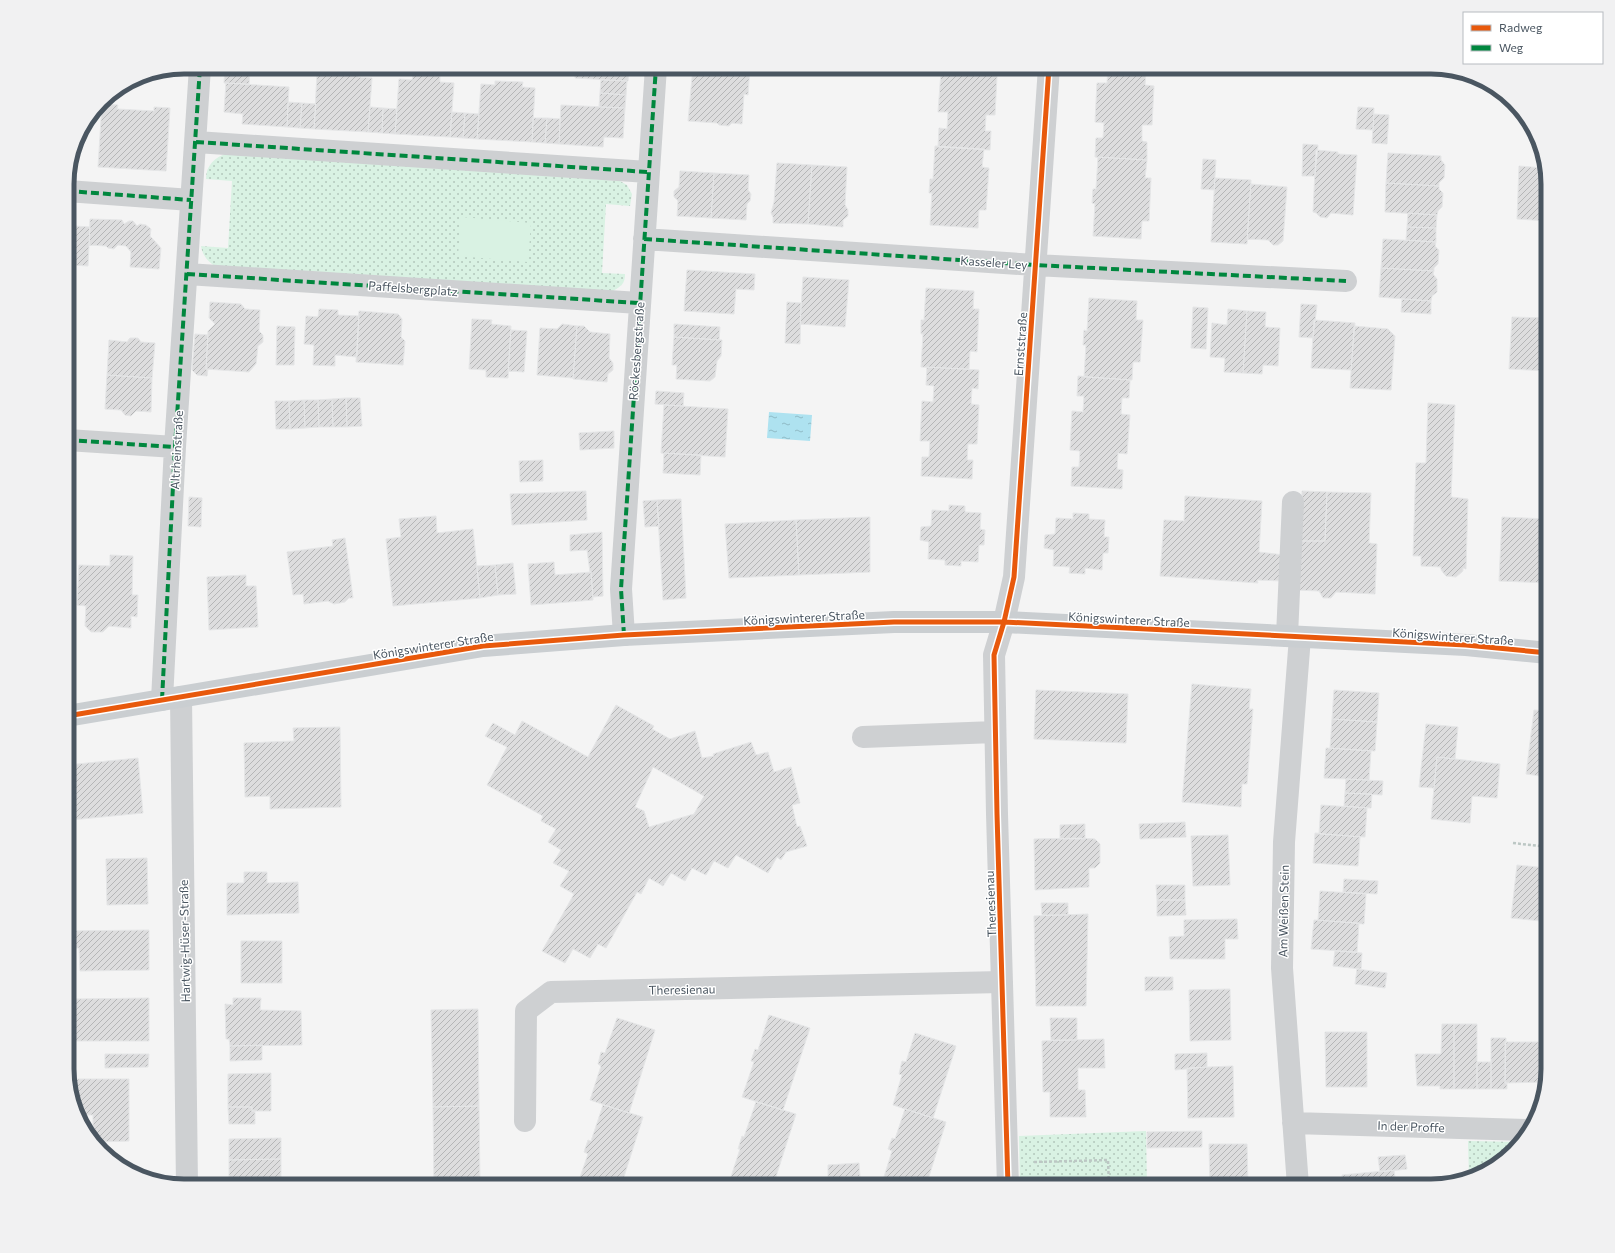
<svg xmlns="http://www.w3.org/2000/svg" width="1615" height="1253" font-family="Commissioner,sans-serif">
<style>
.grass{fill:url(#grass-dots)}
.garden{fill:#d9f2e3}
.water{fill:url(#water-ripples)}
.building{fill:url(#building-hatch);stroke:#e5e6e7;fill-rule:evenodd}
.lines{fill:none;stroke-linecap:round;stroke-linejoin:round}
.path{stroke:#bcc7c4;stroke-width:2.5;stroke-dasharray:3 2;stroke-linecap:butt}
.minor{stroke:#ced0d2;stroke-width:22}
.major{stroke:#caced1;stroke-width:22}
.quiet{stroke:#00873e;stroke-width:4;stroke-dasharray:8 4;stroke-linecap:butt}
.cycleway-casing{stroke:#fff;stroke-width:8}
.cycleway{stroke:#e8590c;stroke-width:5}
.labels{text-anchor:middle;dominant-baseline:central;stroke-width:3;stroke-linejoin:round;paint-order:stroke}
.street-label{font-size:12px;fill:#4a5661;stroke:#fff}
.rim{fill:none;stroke:#4a5661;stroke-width:5}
</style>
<defs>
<pattern id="grass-dots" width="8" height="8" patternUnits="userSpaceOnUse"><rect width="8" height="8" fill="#d9f2e3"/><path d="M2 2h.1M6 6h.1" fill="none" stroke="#b2c7bb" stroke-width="1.8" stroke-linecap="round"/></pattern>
<pattern id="water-ripples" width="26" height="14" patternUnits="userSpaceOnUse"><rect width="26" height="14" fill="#aee2f0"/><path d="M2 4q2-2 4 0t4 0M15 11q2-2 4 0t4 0" fill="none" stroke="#90bac6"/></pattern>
<pattern id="building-hatch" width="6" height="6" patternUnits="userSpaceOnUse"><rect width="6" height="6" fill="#ddddde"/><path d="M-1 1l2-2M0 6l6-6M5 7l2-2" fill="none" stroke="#b5b6b7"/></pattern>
</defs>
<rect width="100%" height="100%" fill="#f4f4f4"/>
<path class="grass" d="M228,153L620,181L627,185L632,194L630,206L606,204L602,273L625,274C625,284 621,286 613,291L219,269C210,263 203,258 201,246L228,248L232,181L206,179C206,165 215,157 228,153Z
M1146,1131L1147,1186H1020L1019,1136Z
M1468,1141L1522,1142L1482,1174L1469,1177Z"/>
<path class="garden" d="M461,217L531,223L528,262L458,256Z"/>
<path class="water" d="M769,412L812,415L810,441L767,438Z"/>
<path class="building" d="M225,67H251L250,71L225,69Z
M575,67H629L628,81L575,78Z
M693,67H750L748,95L744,94L742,124L732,123L729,126L719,125L717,123L688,121Z
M951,67H989V75L997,76L995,115H986L985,131H991L990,150L938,147L939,128L947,129L948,112H938L941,72L951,73Z
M1108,67H1152V70H1146L1145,85L1154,86L1152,125H1142V141L1147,142V160L1095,157L1096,138H1103L1104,123L1095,122L1097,83H1107Z
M225,69L250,71L249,84L224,83Z
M331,70L359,72L358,77L372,78L368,132L314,129L317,74L331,75Z
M413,75L440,76V82L454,83L450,137L395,134L399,79L412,80Z
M601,80L627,81L626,95L600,93Z
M495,81L523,82L522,87L535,88L532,142L477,139L481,84L495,85Z
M226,83L289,87L287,127L242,124L243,114L224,112Z
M600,93L626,95L625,108L599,107Z
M288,102L302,103L300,128L287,127Z
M302,103L316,104L314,129L300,128Z
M102,104L118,105L117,109L154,111V107L170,108L166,171L98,167Z
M561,105L625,108L623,138L604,137L603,147L559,144Z
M370,107L383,108L382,133L368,132Z
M1358,107L1374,108L1373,130L1356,129Z
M383,108L397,109L395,134L382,133Z
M452,112L465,113L463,138L450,137Z
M465,113L479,114L477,139L463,138Z
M1374,114L1389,115L1387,144L1372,143Z
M533,118H547L545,143L532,142Z
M547,118L560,119L559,144L545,143Z
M1303,144L1318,145L1315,176H1302Z
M935,146L984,149L982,167L989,168L986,210H979L978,228L930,225L932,193H929L930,179H933Z
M1316,150L1338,152V154L1357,155L1353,215L1331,213L1327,218L1320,217L1316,213L1313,212Z
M1388,153L1441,156V160L1445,165L1444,178L1439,183V186L1386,183Z
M1098,157L1147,160L1145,178H1151L1149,221H1142L1141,239L1093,236L1095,204L1092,203L1093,189H1096Z
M1203,159L1216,160L1214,190L1201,189Z
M777,163L812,165L808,224L773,223V217L771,213L774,202Z
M812,165L847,167L845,205L848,210V216L843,220V227L808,224Z
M1519,166L1544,168L1548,184V221L1517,219Z
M680,171L714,173L711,218L677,216L678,201L674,197V191L679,187Z
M714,173L749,175L748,190L751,194L750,201L747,204L746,220L711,218Z
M1215,178L1251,180L1247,244L1211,242Z
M1386,183L1439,186V189L1443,193L1442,207L1438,211L1437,215L1385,212Z
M1251,184L1287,187L1283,241L1278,245H1273L1268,240L1247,239Z
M1408,213L1437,215L1436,228L1407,227Z
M90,219L122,220L124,224L129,221H133L137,226L140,224L146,225L151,229L150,236L161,248L159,269L130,267L131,252L126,246L118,245L114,249L108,248L106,246L89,245Z
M67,225L74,226L72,258H67Z
M74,226L90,227L88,266L72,265Z
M1407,227L1436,228V242L1406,240Z
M1383,239L1436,242L1435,246L1439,250L1438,264L1434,268V271L1381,268Z
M1381,268L1434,271L1433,274L1437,279V292L1432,296L1431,301L1379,297Z
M687,270L755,274L754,290L736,289L734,314L684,311Z
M803,277L849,280L845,327L800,324Z
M926,288L974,291L973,309H979L977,352L970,351L969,369L921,367L923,334H921V320H924Z
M1089,298L1137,301L1136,320H1143L1140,362H1133L1132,380L1084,377L1086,345H1083L1084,330L1087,331Z
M1402,299L1431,301V314L1401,312Z
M210,302L241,304L245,309L260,310L259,331L263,335V342L258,346L256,364L249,372L206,369L208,331L215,324L209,318Z
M787,302L801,303L800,344L785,343Z
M1301,304L1317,305L1313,338L1299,337Z
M1193,307L1208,308L1206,349L1191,348Z
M319,309L338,310V315L359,316L357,357L335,355V366L313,365L314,345L304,344L306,316L318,317Z
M1228,309L1247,311L1243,373L1224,372L1225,358L1210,357L1212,323L1227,325Z
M359,311L398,314L402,319L401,337L405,341L403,365L356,362Z
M1247,311L1266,312L1265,327L1280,328L1278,366L1263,365L1262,374L1243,373Z
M1512,317L1548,318V371L1509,369Z
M472,319L492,320L491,324L511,326L508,378L486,377V370L469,369Z
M1314,320L1355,323L1351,370L1311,368Z
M562,324L577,326L573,378L537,375L540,328L557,329Z
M674,324L720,327L719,340L674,337Z
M277,326L295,327L294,365H276Z
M577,326H584L590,332L610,334L609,358L613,363V370L608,374L607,382L573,379Z
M1354,326L1388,329L1395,336L1391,390L1350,388Z
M511,330L527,331L524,372L508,371Z
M195,334L208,335L206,369H208L207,376L197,375L192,370Z
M674,337L722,340L721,356L717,361L715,377L710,381L676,379L677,365H672Z
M130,338H138L141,342L155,343L152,378L107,375L109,340L127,342Z
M927,367L979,370L978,389L972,388L971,404L979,405L977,444H968L967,460H973L972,479L921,476L922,457H929L930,441H920L922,401L933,402L934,386L926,385Z
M107,375L152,378L151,412L136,411L131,416L125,415L121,410L105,409Z
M1078,376L1130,380L1129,398H1122L1121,414L1130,415L1127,454L1118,453L1117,469L1123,470L1122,489L1071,486L1072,467H1079L1080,451L1070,450L1072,411L1083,412L1084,396H1077Z
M656,391L684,393L683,406L655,404Z
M346,398H360L362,426L347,427Z
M346,398L347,427H333L332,399Z
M332,399L333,427H319L318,400Z
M304,400L305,428L290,429L289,401Z
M304,400H318L319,427L305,428Z
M275,401H289L290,429H276Z
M1428,403L1455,405L1451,497L1468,499L1466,569L1463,568V571L1456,577L1446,576L1441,570V567L1421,566V556H1413L1416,463H1426Z
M664,405L728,409L725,457L661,453Z
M614,431V448L580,450L579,433Z
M664,453L701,455L700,475L663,473Z
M543,460V481L520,482L519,461Z
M586,491L587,520L512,525L510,494Z
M1302,491L1327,492L1325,541H1301Z
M1327,492L1371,493L1369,543L1377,544L1375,594L1336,592L1331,598H1323L1319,591L1296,590L1298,541H1325Z
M1185,496L1262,501L1259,552L1284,555L1282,581L1257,580L1258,583L1160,576L1164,520L1184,521Z
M189,497L202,498L201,527L188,526Z
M681,499L686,598L663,600L657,500Z
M657,500L659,526L645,527L643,501Z
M949,505L965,506V512L981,513L980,529L985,530L984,545H979L978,562L961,561V566L945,565V560L928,559L929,542L920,540L921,527L931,526L932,510L949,511Z
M1073,513L1089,514V519L1105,520L1104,537H1109L1108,553H1103L1102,570L1085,568V574L1069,573L1070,567L1053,566L1054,550L1044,548L1045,535L1055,534L1056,518L1073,519Z
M436,516L437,533L473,529L480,598L393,606L386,539L401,537L399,519Z
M870,517V572L799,575L796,520Z
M1502,517L1548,519V583L1499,581Z
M796,520L799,575L729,578L725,524Z
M602,532L603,596L593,597L591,572H590L587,550L570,551V535Z
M345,538L353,598H349L345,602L334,604L328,601L304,604L303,594L293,595L287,552L333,546L332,540Z
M110,555L133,556L132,595H138L137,617L131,616V628L109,626L103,632H91L85,626L86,606L77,605L79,565L110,566Z
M554,562L555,575L591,572L593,600L531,605L528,564Z
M513,563L516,594L498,595L495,565Z
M495,565L498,595L480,598L477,566Z
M246,575V586H256L258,627L209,630L207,577Z
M1192,684L1251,689L1249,709H1253L1247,784H1242L1241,807L1182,802Z
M1036,690L1128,694L1126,743L1034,739Z
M1334,690L1379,693L1377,722L1332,719Z
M616,705L654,726L652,729L670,739L695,731L702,758L714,756L713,754L751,742L756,755L768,752L774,772L791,767L800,803L792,805L797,827L800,826L807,846L786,852L781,860L777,857L768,873L736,855L728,868L714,861L706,875L692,868L685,881L671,873L663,886L649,878L641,894L637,892L606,948L598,944L590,958L573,949L565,963L542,951L574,894L560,886L569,871L553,863L561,850L548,842L556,829L541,821L543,816L487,785L507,747L485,736L493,723L515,735L522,721L588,757ZM653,767L704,796L694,814L649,827L644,811L635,807Z
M1534,710L1548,711V777L1526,774Z
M1332,719L1377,722L1375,751L1330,748Z
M1426,724L1458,727L1455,759L1437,757L1434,788L1419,787Z
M340,727L341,807L270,809V796L245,797L244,743L294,741L293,728Z
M1326,748L1371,751L1369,780L1324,778Z
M1437,757L1500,764L1497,798L1472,796L1470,823L1431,819Z
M138,758L143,813L71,820L67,765Z
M1346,779L1383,781L1382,795L1345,793Z
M67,782L71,826H67Z
M1345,793L1372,794L1371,808L1344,806Z
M1321,805L1367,808L1365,837L1319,834Z
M1185,822L1186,837L1140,839L1139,824Z
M1085,824V839H1060V825Z
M1315,833L1360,837L1358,866L1313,863Z
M1228,835L1230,885L1193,886L1191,836Z
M1079,838L1095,839L1100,844V863L1095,868H1089V887L1035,890L1034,839Z
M147,858L148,904L107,905L106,859Z
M1517,865L1547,868L1541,921L1511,918Z
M1547,868H1548V922L1541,921Z
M244,872H267V883L298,882L299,913L227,915V883H244Z
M1344,879L1378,881L1377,894L1343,892Z
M1156,885H1185V900H1157Z
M1320,891L1366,894L1364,924L1318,920Z
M1157,900H1185L1186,915L1157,916Z
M1041,903H1068V915H1042Z
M1088,914L1086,1006H1036L1034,916Z
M1237,919L1238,939H1225V959H1170L1169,937L1184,936V920Z
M1314,920L1359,923L1357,952L1311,949Z
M149,930V970L80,971L79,948H67V931Z
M241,941H282V983H241Z
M1335,951L1362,953L1361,969L1333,966Z
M1357,969L1387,973L1385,988L1355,984Z
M1145,977H1173V990L1145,991Z
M1230,989L1231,1040L1190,1041L1189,990Z
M149,998V1041H75V999Z
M233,998H261L260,1010L301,1011L302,1045L230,1046L229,1039H226L225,1004L233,1005Z
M478,1009L479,1106L433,1107L431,1010Z
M769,1015L810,1028L783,1110L742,1097L754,1062L751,1061L755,1049L758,1050Z
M617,1018L655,1030L629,1113L590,1100L601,1066L598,1064L601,1052L605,1053Z
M1050,1018H1077V1040H1051Z
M1442,1024H1454V1089H1440V1086H1417L1415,1054H1441Z
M1454,1024H1477V1089H1454Z
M1325,1032H1367V1087H1326Z
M915,1033L956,1046L933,1118L893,1105L902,1075L899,1074L902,1061L906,1062Z
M1491,1038H1506L1505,1083H1507V1089H1491Z
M1104,1039L1105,1068H1078V1090H1085L1086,1117H1050V1092H1043L1042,1041Z
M1505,1042H1548V1069L1546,1082L1505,1083Z
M262,1045V1060L230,1061V1046Z
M1207,1053V1067L1175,1070V1054Z
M105,1054H149L148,1067L105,1068Z
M1477,1062H1491V1089H1477Z
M1233,1066L1234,1117L1188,1118L1187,1068Z
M271,1073V1111H252V1107H228V1074Z
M68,1079H129V1141L96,1142L93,1137V1115H78Z
M756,1102L796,1114L773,1186H728L740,1149H738L742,1136L744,1137Z
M603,1105L643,1117L621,1186H577L588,1154L584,1152L588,1140L591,1141Z
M479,1106L480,1186H434L433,1107Z
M228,1107H252V1111H255V1124H229Z
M905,1109L946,1122L926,1186H900L883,1180L892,1151L888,1149L892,1138L895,1139Z
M1202,1131V1147L1147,1148V1132Z
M281,1138V1159L229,1160V1139Z
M1209,1144H1247L1248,1186H1210Z
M1405,1155L1407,1169L1380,1172L1378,1157Z
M281,1159V1182L229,1183V1160Z
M859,1163L860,1177L828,1178V1165Z
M1394,1170L1396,1186H1343L1342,1175Z
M847,1177V1186H834V1178Z
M847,1177H860V1186H847Z
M808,1178V1186H795V1179Z
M808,1178H821V1186H808Z
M821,1178H834V1186H821Z
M256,1182V1186H229V1183Z"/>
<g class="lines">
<path class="path" d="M1513,843L1548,847
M1034,1162L1108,1160L1109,1186"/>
<path class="minor" d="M196,142L648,172
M67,191L191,200
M644,239L1035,265L1346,281
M187,274L639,303
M67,440L175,447
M624,635L621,589L656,67
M1287,636L1293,502
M181,697L187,1186
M162,700L175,447L200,67
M863,737L995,732
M525,1121L526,1011L551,992L1002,982
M1293,1123L1529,1130
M1008,1186L997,814L994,655L1004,622L1014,577L1049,67
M1298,1186L1282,968L1284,842L1300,637"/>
<path class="major" d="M67,716L483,646L624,635L894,622H1004L1466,645L1548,653"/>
<path class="quiet" d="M196,142L648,172
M67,191L191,200
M644,239L1035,265L1346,281
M187,274L639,303
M67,440L175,447
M624,635L621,589L656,67
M162,700L175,447L200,67"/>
<g class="cycleway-casing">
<path id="cycleway" d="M67,716L483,646L624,635L894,622H1004L1466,645L1548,653
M1008,1186L997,814L994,655L1004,622L1014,577L1049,67"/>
</g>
<use href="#cycleway" class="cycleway"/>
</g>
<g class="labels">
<g class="street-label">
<text transform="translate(994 262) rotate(4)">Kasseler Ley</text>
<text transform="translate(413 288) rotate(4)">Paffelsbergplatz</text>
<text transform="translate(1020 344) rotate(-86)">Ernststraße</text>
<text transform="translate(636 351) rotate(-86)">Röckesbergstraße</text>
<text transform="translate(176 450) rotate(-87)">Altrheinstraße</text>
<text transform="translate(804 617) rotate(-3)">Königswinterer Straße</text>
<text transform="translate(1129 619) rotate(3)">Königswinterer Straße</text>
<text transform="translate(1453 636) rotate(4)">Königswinterer Straße</text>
<text transform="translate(433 645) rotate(-9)">Königswinterer Straße</text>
<text transform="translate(990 904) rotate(-92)">Theresienau</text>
<text transform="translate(1283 911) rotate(-89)">Am Weißen Stein</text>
<text transform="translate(184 941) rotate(-91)">Hartwig-Hüser-Straße</text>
<text transform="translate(682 989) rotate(-1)">Theresienau</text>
<text transform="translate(1411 1126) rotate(2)">In der Proffe</text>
</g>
</g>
<path d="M0 0H1615V1253H0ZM184 74H1431A110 110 0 0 1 1541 184V1069A110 110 0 0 1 1431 1179H184A110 110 0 0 1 74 1069V184A110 110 0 0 1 184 74Z" fill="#f1f1f2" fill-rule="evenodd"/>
<path class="rim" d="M184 74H1431A110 110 0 0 1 1541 184V1069A110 110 0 0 1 1431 1179H184A110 110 0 0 1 74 1069V184A110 110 0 0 1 184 74Z"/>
<rect x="1463" y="12" width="140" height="52" fill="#ffffff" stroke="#b7bbc0"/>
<rect x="1471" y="25" width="20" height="6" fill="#e8590c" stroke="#b7bbc0"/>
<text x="1499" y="32" font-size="12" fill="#4a5661">Radweg</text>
<rect x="1471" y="45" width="20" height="6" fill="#00873e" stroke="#b7bbc0"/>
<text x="1499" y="52" font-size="12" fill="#4a5661">Weg</text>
</svg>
